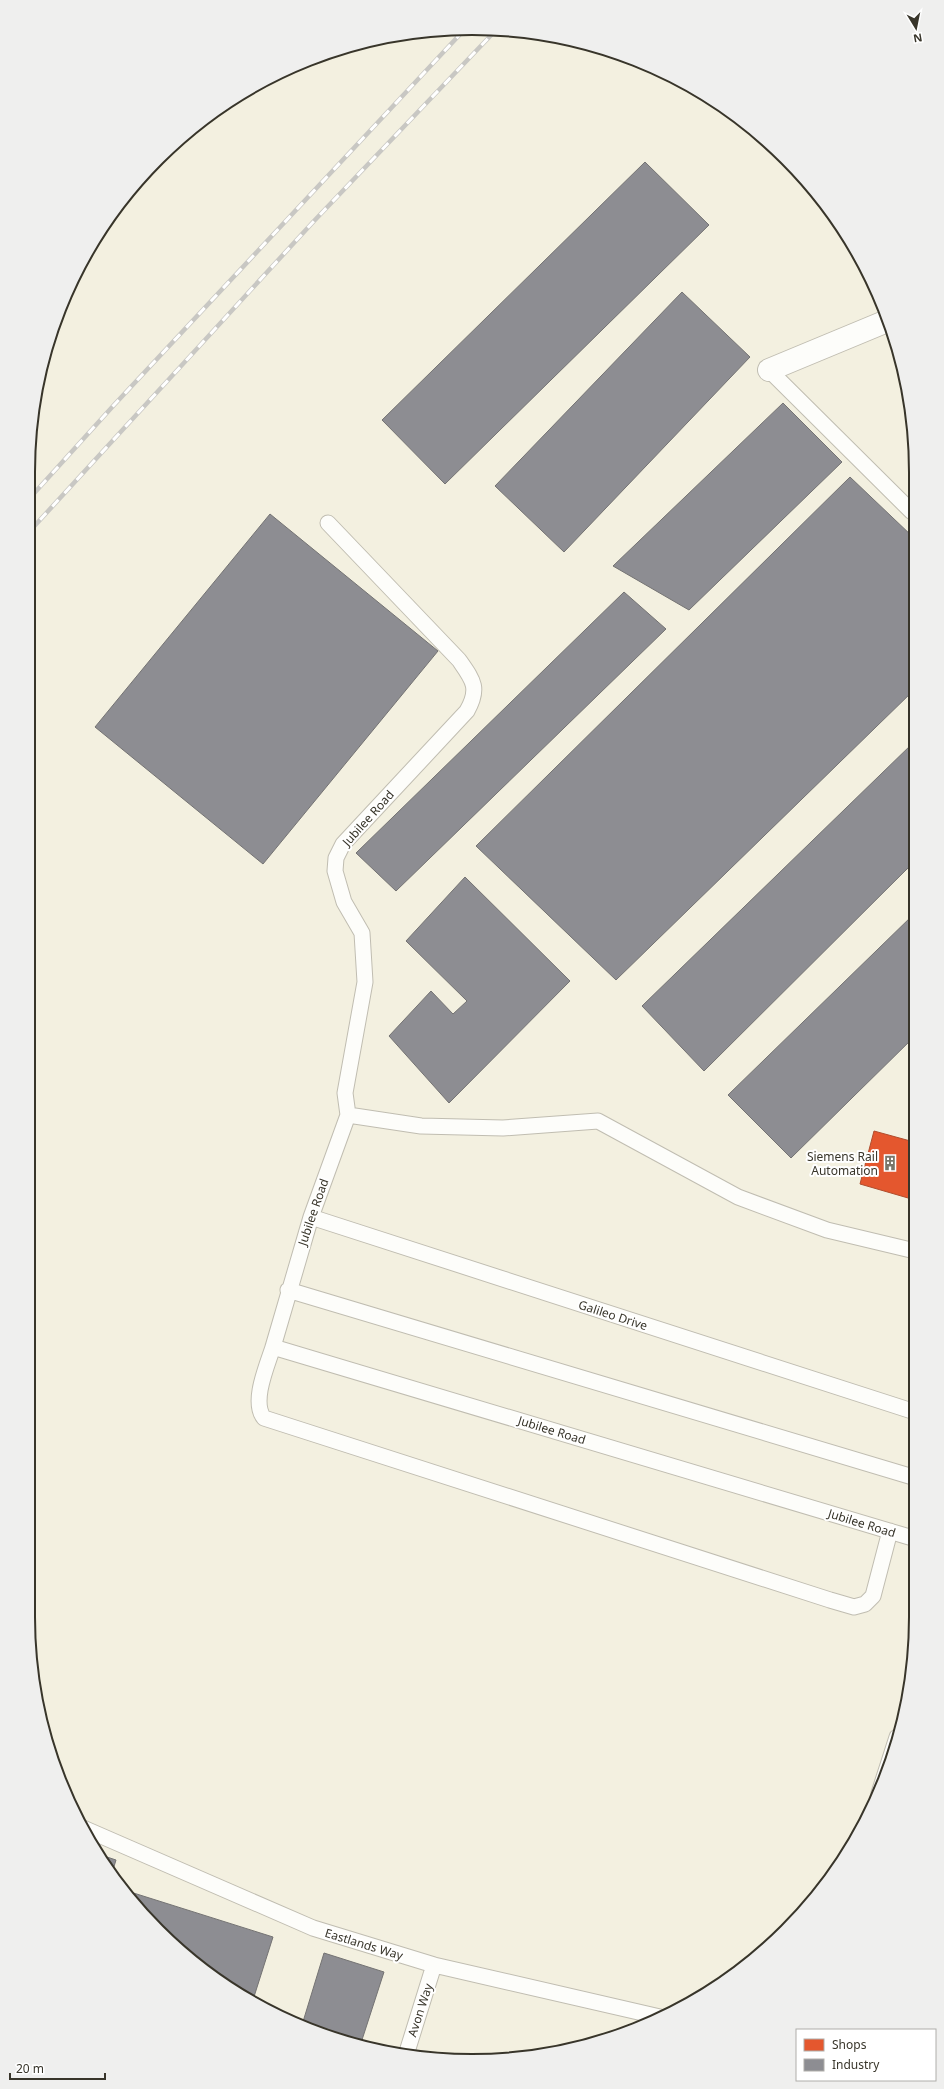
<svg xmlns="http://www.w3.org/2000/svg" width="944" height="2089" font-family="'Noto Sans',sans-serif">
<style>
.shops{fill:#e4572e;stroke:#b04d2d}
.industry{fill:#8d8d92;stroke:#747373}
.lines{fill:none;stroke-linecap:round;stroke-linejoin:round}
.service-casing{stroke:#c0bdb1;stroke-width:17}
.minor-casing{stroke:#c0bdb1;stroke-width:24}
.service{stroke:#fdfdfa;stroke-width:15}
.minor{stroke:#fdfdfa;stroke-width:22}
.rail-casing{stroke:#c8c7c3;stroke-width:4.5}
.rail{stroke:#fff;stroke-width:3;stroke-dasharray:9;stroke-linecap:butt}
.labels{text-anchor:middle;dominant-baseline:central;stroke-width:4;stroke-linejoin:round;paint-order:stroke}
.street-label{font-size:12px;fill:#38352a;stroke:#fff}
.poi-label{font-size:12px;fill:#38352a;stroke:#fff;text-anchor:end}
.rim{fill:none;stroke:#38352a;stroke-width:2}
</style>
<rect width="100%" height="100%" fill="#f3f0e0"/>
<path class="shops" d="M874,1131L914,1142L915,1200L860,1184Z"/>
<path class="industry" d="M645,162L709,225L445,484L382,420Z
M682,292L750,357L564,552L495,486Z
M783,403L842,462L689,610L613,566Z
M850,477L913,537V691L616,980L476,846Z
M270,514L438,651L263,864L95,727Z
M624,592L666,629L396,891L356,853Z
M913,743L914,862L704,1071L642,1006Z
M465,877L570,981L449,1103L389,1036L431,991L453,1014L467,1001L406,941Z
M914,914V1037L791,1158L728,1095Z
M98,1854L116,1860L112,1873Z
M124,1890L273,1937L252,2003L202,1969L138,1910Z
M324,1953L384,1972L360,2046L329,2037L302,2025Z"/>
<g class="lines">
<g class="service-casing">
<path id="service" d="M769,370L912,512
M328,523L459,660C473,680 480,688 467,711L343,844L336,858L335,871L344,902L362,933L365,982L345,1093L348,1115L311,1217L273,1347L916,1539
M348,1115L421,1126L503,1128L598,1121L738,1197L827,1230L915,1251
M311,1217L915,1412
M288,1290L916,1478
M273,1347C267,1366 251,1402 264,1418L830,1600L854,1607L865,1604L873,1596L890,1531
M879,1793L897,1737
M83,1828L313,1928L434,1965L660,2017
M406,2055L434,1965"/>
</g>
<g class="minor-casing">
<path id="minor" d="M769,370L887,321"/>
</g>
<use href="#service" class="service"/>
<use href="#minor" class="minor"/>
<g class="rail-casing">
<path id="rail" d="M28,500L114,405L465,29
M28,533L314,221L496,30"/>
</g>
<use href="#rail" class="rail"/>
</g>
<defs>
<g id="building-bare" transform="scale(1.2)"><path d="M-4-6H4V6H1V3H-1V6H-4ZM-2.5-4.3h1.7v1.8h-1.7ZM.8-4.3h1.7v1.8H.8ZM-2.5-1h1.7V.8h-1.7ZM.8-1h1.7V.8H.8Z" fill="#79766a" stroke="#fff" stroke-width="2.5" paint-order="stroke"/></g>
</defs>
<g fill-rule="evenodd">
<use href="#building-bare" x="890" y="1163"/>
</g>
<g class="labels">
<g class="street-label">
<text transform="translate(368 818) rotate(-48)">Jubilee Road</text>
<text transform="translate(313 1212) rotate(-71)">Jubilee Road</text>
<text transform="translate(613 1315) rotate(18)">Galileo Drive</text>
<text transform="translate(552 1430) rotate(17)">Jubilee Road</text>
<text transform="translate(862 1523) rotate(17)">Jubilee Road</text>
<text transform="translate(364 1944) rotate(17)">Eastlands Way</text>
<text transform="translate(420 2010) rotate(-72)">Avon Way</text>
</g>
<g class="poi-label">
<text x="878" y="1156">Siemens Rail<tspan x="878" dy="14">Automation</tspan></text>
</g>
</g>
<path d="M0 0H944V2089H0ZM472 35H472A437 437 0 0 1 909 472V1617A437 437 0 0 1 472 2054H472A437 437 0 0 1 35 1617V472A437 437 0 0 1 472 35Z" fill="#efefee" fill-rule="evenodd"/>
<path class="rim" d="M472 35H472A437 437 0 0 1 909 472V1617A437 437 0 0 1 472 2054H472A437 437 0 0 1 35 1617V472A437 437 0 0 1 472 35Z"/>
<rect x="796" y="2029" width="140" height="52" fill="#ffffff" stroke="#afaeaa"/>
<rect x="804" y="2039" width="20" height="12" fill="#e4572e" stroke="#afaeaa"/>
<text x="832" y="2049" font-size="12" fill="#38352a">Shops</text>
<rect x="804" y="2059" width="20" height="12" fill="#8d8d92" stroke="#afaeaa"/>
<text x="832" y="2069" font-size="12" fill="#38352a">Industry</text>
<g transform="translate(916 28) rotate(170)" stroke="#ffffff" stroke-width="3" paint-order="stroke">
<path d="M0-3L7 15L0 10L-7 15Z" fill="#38352a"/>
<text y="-6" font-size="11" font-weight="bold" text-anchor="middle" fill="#38352a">N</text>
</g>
<path d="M10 2073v6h95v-6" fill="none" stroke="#38352a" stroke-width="2"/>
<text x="16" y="2073" font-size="12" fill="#38352a" stroke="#ffffff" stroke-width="3" paint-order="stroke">20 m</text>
</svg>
